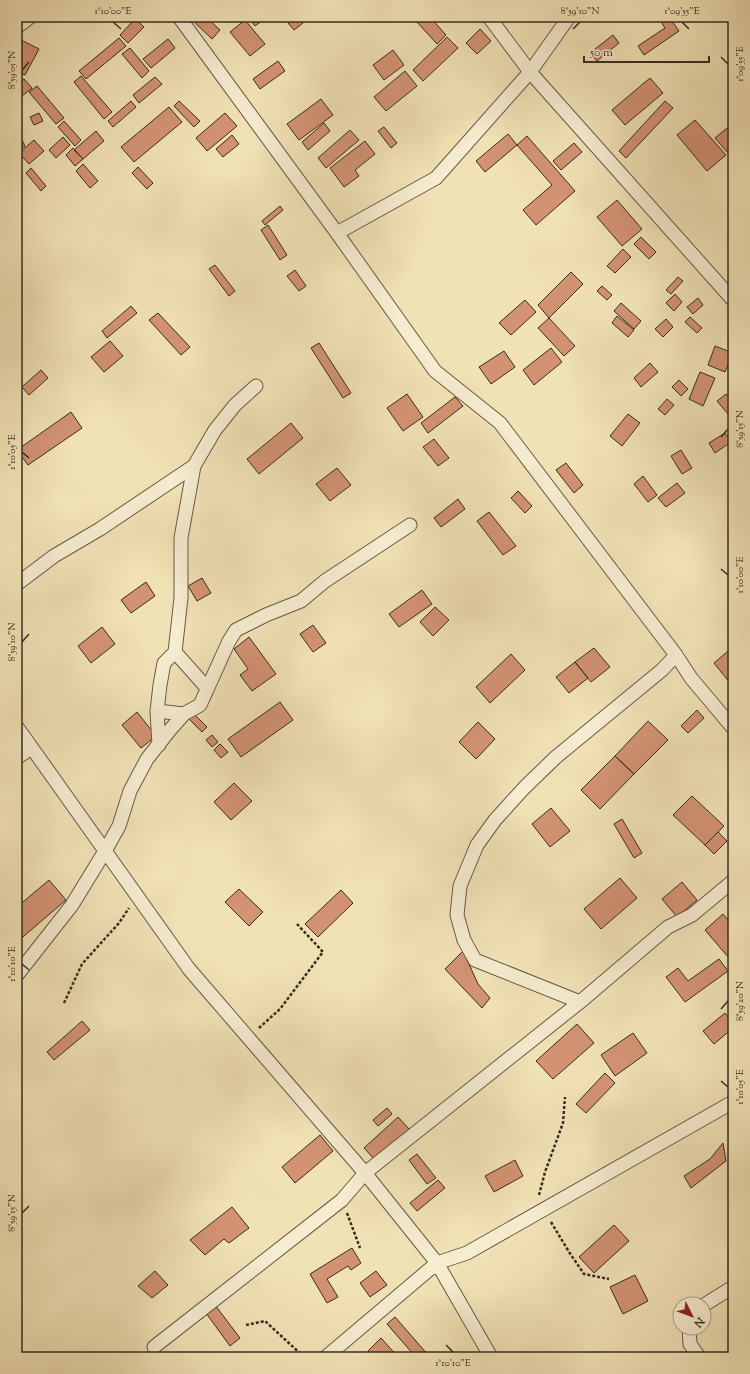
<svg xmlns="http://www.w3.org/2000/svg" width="750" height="1374" font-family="'Sorts Mill Goudy',serif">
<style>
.building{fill:#d39373;stroke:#362c21}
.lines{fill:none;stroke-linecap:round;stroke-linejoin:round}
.minor-casing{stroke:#655a46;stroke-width:15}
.path{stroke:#362c21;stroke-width:2.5;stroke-dasharray:3 2;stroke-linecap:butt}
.minor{stroke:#f6ecd0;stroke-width:13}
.ticks{fill:none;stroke:#362c21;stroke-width:1.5}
.neatline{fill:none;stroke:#362c21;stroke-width:1.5}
.ticks-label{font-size:10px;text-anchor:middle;fill:#362c21}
</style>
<rect width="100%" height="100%" fill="#f1e2b6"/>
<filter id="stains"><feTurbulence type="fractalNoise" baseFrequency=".005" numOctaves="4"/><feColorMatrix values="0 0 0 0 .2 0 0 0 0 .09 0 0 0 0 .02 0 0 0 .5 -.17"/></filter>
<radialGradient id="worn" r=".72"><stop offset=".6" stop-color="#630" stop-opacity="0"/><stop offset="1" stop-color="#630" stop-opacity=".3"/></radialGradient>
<path class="building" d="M189,17H206L220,30L212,39Z
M248,17H267L255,26Z
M283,17H297L303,23L294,30Z
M421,17H430L446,35L437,44L416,21Z
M658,17H669L679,31L644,55L638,46L665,28Z
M135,19L144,27L128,43L120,35Z
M245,20L265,44L250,56L230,32Z
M480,29L491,41L477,54L466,43Z
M613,35L619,43L597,61L590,53Z
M447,37L458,48L423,81L413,70Z
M119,38L126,46L86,79L79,71Z
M19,39L39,49L25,75L17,71V42Z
M168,39L175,48L151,68L143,59Z
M130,48L149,71L142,78L122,54Z
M393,50L404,65L384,80L373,65Z
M278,61L285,71L260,89L253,79Z
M405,71L417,86L386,111L374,97Z
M81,76L112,112L104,119L74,82Z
M155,77L162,84L139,103L133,95Z
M650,78L663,93L625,125L612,110Z
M24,79L32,88L17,100V85Z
M37,86L64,118L56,124L29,92Z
M321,99L333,115L299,140L287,124Z
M131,101L136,107L113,127L108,121Z
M179,101L200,121L194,127L174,106Z
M665,101L673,108L626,158L619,151Z
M169,107L182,122L134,162L121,147Z
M39,113L43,121L34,125L30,117Z
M225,113L237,126L207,151L196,138Z
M695,120L726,155L707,171L677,135Z
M64,121L81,140L75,146L58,127Z
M324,123L330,131L308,150L302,142Z
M733,123V149L728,153L715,138Z
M384,127L397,143L391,148L378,131Z
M17,130L25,146L18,150L17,147Z
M350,130L359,140L326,168L318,158Z
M96,131L104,141L83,159L74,150Z
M508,134L517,145L485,172L476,161Z
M232,135L239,144L223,157L216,149Z
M527,136L575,191L536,225L523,210L552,185L517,145Z
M63,137L70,145L56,158L49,150Z
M34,140L44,151L29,164L19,153Z
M365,141L375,154L355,170L359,176L344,187L330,168Z
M574,143L582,152L561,170L553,161Z
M73,148L83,159L75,166L66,155Z
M83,164L98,181L90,188L76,171Z
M138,167L153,183L147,189L132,173Z
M31,168L46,186L41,191L26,173Z
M617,200L642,229L622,246L597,217Z
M280,206L283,210L265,225L262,221Z
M268,225L287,255L280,260L261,230Z
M641,237L656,252L649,259L634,244Z
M623,249L631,257L615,273L607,266Z
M215,265L235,291L229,296L209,269Z
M295,270L306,286L299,291L287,276Z
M571,272L583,284L549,318L538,305Z
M678,277L683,281L671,294L666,290Z
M602,286L612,295L607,300L597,291Z
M675,294L682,302L674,311L666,303Z
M698,298L703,305L693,314L687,307Z
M525,300L536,312L511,335L499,323Z
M621,303L641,321L634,329L614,311Z
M131,306L137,313L107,338L102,331Z
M158,313L190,347L181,355L149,320Z
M617,316L634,330L628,337L612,323Z
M690,317L702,328L697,333L685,322Z
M549,318L575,346L564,356L538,328Z
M666,319L673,327L663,337L655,329Z
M110,341L123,356L104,372L91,357Z
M319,343L351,393L343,398L311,348Z
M715,346L733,353L725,372L708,365Z
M551,348L562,362L534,385L523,370Z
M504,351L515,367L491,384L479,367Z
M650,363L658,372L641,387L634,378Z
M41,370L48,378L29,395L22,387Z
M700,372L715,378L703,406L689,399Z
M679,380L688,389L681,396L672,387Z
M407,394L423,417L403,431L387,408Z
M726,394L733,403V410L728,414L717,401Z
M455,397L463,406L428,433L421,423Z
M667,399L674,405L665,415L658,409Z
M71,412L82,428L28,465L17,450Z
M628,414L640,423L622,446L610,436Z
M291,423L303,438L259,474L247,459Z
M725,433L731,442L715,453L709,443Z
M434,439L449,458L438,466L423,447Z
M681,450L692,468L682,474L671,456Z
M566,463L583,485L574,493L556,470Z
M337,468L351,485L330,501L316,484Z
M643,476L657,495L648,502L634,484Z
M677,483L685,493L666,507L658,498Z
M518,491L532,506L525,513L511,498Z
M458,499L465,509L441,527L434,518Z
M489,512L516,546L503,555L477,521Z
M202,578L211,593L197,601L188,586Z
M146,582L155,596L131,613L121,600Z
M422,590L432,604L399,627L389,614Z
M435,607L449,620L433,636L420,622Z
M313,625L326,643L313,652L300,634Z
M102,627L115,644L91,663L78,646Z
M249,637L276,674L252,691L240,675L248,669L234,649Z
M733,647V681L730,683L714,663Z
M594,648L610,667L591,682L575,662Z
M511,654L525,670L490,703L476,687Z
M575,662L588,678L569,693L556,677Z
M280,702L293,720L241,757L228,739Z
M697,710L704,718L688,733L681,726Z
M137,712L156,736L141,748L122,725Z
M193,713L207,727L202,732L188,718Z
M648,721L668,740L634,774L615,756Z
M478,722L495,739L476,759L459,742Z
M212,735L218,742L212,747L206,740Z
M220,744L228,752L221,758L214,750Z
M615,756L634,774L600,809L581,790Z
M234,783L252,801L231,820L214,802Z
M692,796L724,826L705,845L673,815Z
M551,808L570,831L550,847L532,824Z
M622,819L642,853L634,858L614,824Z
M718,832L727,841L714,854L705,845Z
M620,878L637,898L601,929L584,909Z
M49,880L66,900L17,942V907Z
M682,882L697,900L677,917L662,899Z
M239,889L263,912L249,926L225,902Z
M341,890L353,903L318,937L305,924Z
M723,914L733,926V955L729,958L705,930Z
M463,951L478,984L490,998L482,1008L445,969Z
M719,959L728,971L685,1002L666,977L678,968L688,981Z
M725,1013L733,1024V1028L714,1044L703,1031Z
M82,1021L90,1030L54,1060L47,1052Z
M577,1024L594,1043L553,1079L536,1061Z
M633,1033L647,1053L615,1076L601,1055Z
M605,1073L615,1083L586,1113L576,1104Z
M387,1108L392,1114L378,1126L373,1120Z
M398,1117L409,1129L376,1161L364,1148Z
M320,1135L333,1151L295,1183L282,1167Z
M723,1143L726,1161L691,1188L684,1176L710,1159Z
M417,1154L436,1178L427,1184L409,1160Z
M515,1160L523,1176L494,1192L485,1176Z
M438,1180L445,1188L417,1211L410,1203Z
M232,1207L249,1228L229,1243L224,1239L205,1255L190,1240Z
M614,1225L629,1241L594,1273L579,1257Z
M352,1248L361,1263L351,1270L348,1266L327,1279L338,1297L327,1303L310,1274Z
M155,1271L168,1285L152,1298L138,1286Z
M376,1271L387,1285L370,1297L360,1283Z
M635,1275L648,1301L623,1314L610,1287Z
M215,1305L240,1338L230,1346L206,1313Z
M395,1317L429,1356L428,1357H412L414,1355L387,1324Z
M381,1338L398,1357H373L368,1351Z"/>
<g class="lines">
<g class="minor-casing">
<path id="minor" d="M179,17L337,233L435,371L500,423L676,655L691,678L733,728
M489,17L530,72L733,300
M17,27L30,17
M337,233L436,178L530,72L569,17
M17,584L54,556L100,529L194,466L215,430L235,405L256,386
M175,652L207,688
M157,711L184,714
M17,727L189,969L365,1173L437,1263L491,1357
M159,745L157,711L160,685L164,663L175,652L181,598V538L194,466
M17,758L31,748
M17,975L72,905L105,851L119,826L130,791L147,759L169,731L184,714L200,705L229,641L236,630L266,615L301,601L325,581L410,525
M580,1002L475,960L464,940L457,915L460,886L477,845L495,820L525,787L556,757L662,670L676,655
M704,1305L733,1287
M689,1328L690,1344L699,1357
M154,1347L342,1200L365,1173L580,1002L668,927L692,915L733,881
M326,1357L437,1263L467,1253L733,1102"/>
</g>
<path class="path" d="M64,1003L82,964L119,923L129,908
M259,1028L280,1009L323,952L297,924
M539,1195L545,1172L563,1123L565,1097
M347,1213L360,1248
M551,1222L569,1252L584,1274L609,1279
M246,1325L265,1321L304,1357"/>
<use href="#minor" class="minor"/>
</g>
<path class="ticks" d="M113,22L121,29M682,22L689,29M573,29L580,22M721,57L728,64M22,70L29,62M721,437L728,429M22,452L29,458M721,569L728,575M22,642L29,634M22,964L29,970M721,1009L728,1001M721,1081L728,1087M22,1213L29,1206M446,1345L453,1352"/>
<rect width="750" height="1374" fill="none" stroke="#f1e2b6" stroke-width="44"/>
<g transform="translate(692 1316) rotate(132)"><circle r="19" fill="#f6ecd0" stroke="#a99f8a"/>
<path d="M0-3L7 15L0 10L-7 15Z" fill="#8f2418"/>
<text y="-6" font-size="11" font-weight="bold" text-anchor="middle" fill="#362c21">N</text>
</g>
<path d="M584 56v6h125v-6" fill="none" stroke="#362c21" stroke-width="2"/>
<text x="590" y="56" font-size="12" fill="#362c21" stroke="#f6ecd0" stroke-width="3" paint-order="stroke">50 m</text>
<rect x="22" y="22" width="706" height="1330" class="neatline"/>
<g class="ticks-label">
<text x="113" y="14">1°10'00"E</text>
<text x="580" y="14">8°59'10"N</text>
<text x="682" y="14">1°09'55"E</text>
<text transform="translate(739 64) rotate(-90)" y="4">1°09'55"E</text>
<text transform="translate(11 70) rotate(-90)" y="4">8°59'05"N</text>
<text transform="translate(739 429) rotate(-90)" y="4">8°59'15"N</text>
<text transform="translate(11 452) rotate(-90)" y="4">1°10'05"E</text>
<text transform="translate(739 575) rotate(-90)" y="4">1°10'00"E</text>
<text transform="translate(11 642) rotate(-90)" y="4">8°59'10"N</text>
<text transform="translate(11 964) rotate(-90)" y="4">1°10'10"E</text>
<text transform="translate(739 1001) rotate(-90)" y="4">8°59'20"N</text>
<text transform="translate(739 1087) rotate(-90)" y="4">1°10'05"E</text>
<text transform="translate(11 1213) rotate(-90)" y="4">8°59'15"N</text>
<text x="453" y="1366">1°10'10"E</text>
</g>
<rect width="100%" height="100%" filter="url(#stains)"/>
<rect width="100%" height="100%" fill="url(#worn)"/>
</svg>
